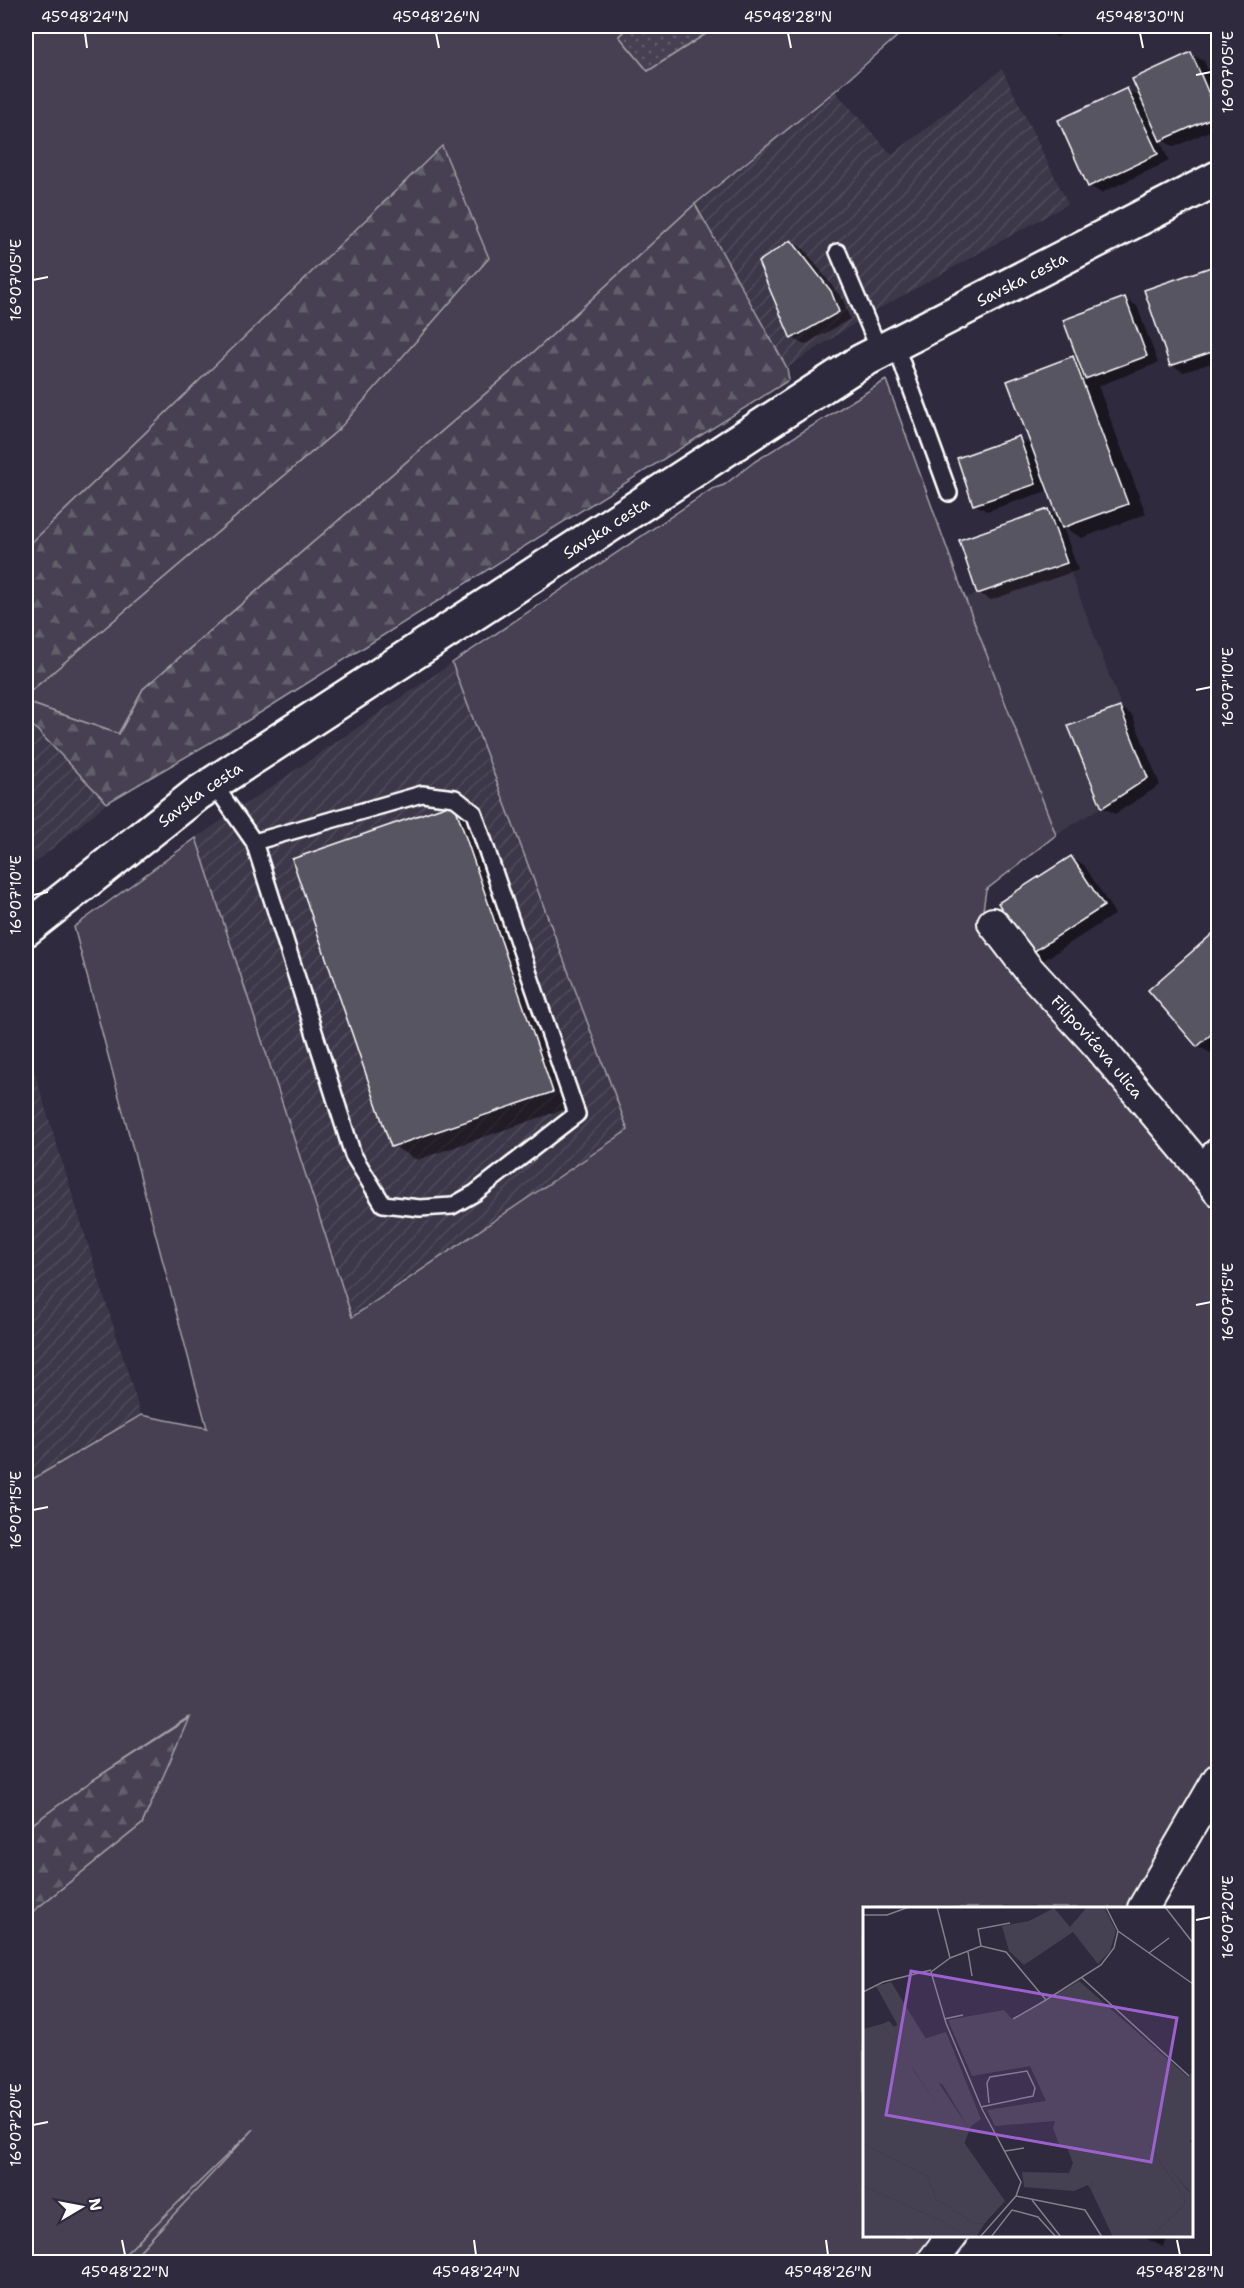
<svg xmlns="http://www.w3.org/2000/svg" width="1244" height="2288" font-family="'Shantell Sans',sans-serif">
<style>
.built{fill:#3c3749}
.industrial{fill:url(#industrial-furrows)}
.grass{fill:#464152;stroke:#a2a0a8;stroke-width:1.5}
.forest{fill:url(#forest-firs);stroke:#a2a0a8;stroke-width:1.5}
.garden{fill:url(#garden-dots);stroke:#a2a0a8;stroke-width:1.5}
.shadow{fill:#0007}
.building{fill:#595564;stroke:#fff;stroke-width:1.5}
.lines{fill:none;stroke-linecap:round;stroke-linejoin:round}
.lane-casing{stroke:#fff;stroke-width:20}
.street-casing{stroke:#fff;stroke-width:34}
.secondary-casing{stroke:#fff;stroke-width:38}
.lane{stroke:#2f2a3d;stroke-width:15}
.street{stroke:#2f2a3d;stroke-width:30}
.secondary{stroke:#2f2a3d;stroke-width:33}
.ticks{fill:none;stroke:#fff;stroke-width:2}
.labels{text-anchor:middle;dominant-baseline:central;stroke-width:6;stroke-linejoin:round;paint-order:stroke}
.street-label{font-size:16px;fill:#fff;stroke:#2f2a3d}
.inset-road{fill:none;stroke:#827f8b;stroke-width:1.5}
.view{fill:#9c61cf;fill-opacity:0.15;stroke:#9c61cf;stroke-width:3}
.inset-edge{fill:none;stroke:#fff;stroke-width:3}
.neatline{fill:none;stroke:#fff;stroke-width:2}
.ticks-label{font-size:15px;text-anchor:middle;fill:#fff}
</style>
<defs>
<pattern id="industrial-furrows" width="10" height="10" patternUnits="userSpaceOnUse" patternTransform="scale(1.5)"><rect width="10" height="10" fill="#3c3749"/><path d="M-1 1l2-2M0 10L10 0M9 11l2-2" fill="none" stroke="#504b5b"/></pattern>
<pattern id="forest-firs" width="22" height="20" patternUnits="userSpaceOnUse" patternTransform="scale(1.5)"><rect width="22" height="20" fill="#464152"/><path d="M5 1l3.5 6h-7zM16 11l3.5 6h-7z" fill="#625e6c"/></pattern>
<pattern id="garden-dots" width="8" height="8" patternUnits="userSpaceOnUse" patternTransform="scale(1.5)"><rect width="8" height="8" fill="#464152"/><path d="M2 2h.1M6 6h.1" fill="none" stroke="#625e6c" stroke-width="1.8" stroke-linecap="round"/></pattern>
</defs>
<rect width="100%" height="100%" fill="#2f2a3d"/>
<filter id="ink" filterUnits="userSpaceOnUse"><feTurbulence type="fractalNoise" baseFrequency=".0167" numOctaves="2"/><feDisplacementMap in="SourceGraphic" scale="12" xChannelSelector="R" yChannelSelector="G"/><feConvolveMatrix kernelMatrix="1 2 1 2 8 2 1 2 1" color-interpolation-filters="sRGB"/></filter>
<g filter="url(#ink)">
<path class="built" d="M1067,563L1148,778L1056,835L965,598Z"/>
<path class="industrial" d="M1002,69L1068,204L864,317L787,368L695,204L835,91L892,155Z
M452,663L628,1130L351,1317L196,838Z
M26,725L34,727L107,803L26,870Z
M26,1045L141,1415L26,1483Z"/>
<path class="grass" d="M26,26H629L619,36L648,71L718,26H909L835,91L695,204L536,350L143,689L118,734L26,702V695L339,429L442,147L26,548Z
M886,380L965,598L1056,835L986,890L981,923L1172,1156L1218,1208V1759L1127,1908H864V2236H933L914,2262H129L241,2142L117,2262H26V1917L142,1824L187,1718L93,1780L26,1829V1483L141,1415L207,1428L74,927L196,838L352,1317L628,1130L452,663L712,489L724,485L754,462Z"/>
<path class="forest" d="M442,146L489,258L339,429L26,695V548Z
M695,204L787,368L789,380L247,721L107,803L34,727L26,725V702L119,734L143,689L536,350Z
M189,1718L142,1824L26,1917V1829L93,1780Z
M254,2129L129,2262H117Z"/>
<path class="garden" d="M629,26H718L648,71L619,36Z"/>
<path class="shadow" d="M1041,26H1074L1057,37Z
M1191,54L1204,61L1218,94V127L1174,147L1159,138L1169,161L1101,193L1089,185L1127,90L1143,98Z
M791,242L804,249L843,300L850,319L804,345L792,337Z
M1211,269L1218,273V361L1184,372L1171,365Z
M1125,299L1137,306L1158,363L1098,386L1146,514L1082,538L1063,527L1078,570L991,600L978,593L1048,511L1060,518L1050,490L987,511L974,504L1019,438L1033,446L1073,358L1080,362Z
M1120,708L1132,715L1160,785L1115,814L1103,807Z
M453,804L477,818L576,1105L417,1160L393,1146Z
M1071,858L1084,865L1115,914L1044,960L1032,953Z
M1218,931V1054L1216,1056L1198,1046L1150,990Z
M1142,2236H1169L1163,2247Z"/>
<path class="building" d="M1191,52L1218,115L1160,141L1132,79Z
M1127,88L1158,154L1088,187L1058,120Z
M791,240L831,291L839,312L791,339L758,262Z
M1211,267L1218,288V350L1170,366L1144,290Z
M1125,297L1147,356L1085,379L1063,320Z
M1073,356L1128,504L1062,528L1007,381Z
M1019,436L1036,484L973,505L957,458Z
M1048,509L1067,563L977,594L959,540Z
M1120,707L1148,778L1102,808L1068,726Z
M454,803L553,1092L391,1147L292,859Z
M1071,856L1104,906L1030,954L998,903Z
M1218,929V1028L1197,1047L1148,990Z"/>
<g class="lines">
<g class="lane-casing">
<path id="lane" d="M838,252L880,352
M895,344L949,493
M213,783L254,842L353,1155L383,1204L420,1208L452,1206L475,1193L577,1114L474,813L455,798L422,794L254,842"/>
</g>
<g class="street-casing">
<g id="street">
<path id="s1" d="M993,923L1029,970L1096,1043L1202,1170"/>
<path d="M1218,1153L1202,1170L1218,1191"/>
<path d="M1143,1908L1218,1779"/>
<path d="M932,2262L952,2236"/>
</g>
</g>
<g class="secondary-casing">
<g id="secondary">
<path id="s2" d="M26,929L197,794L860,362L1218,178"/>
</g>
</g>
<use href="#lane" class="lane"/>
<use href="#street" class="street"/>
<use href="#secondary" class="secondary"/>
</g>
</g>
<path class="ticks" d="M85,33L87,48M436,33L439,48M788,33L791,48M1140,33L1143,48M1196,75L1211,72M33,280L48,277M1196,690L1211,687M33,895L48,892M1196,1305L1211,1302M33,1510L48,1507M1196,1920L1211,1917M33,2125L48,2122M122,2240L125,2255M474,2240L476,2255M826,2240L828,2255M1177,2240L1180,2255"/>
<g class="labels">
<g class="street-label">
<text stroke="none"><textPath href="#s2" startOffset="1191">Savska cesta</textPath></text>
<text stroke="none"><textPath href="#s2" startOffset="706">Savska cesta</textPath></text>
<text stroke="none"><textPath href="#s2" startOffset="220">Savska cesta</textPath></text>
<text stroke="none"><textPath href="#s1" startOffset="162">Filipovićeva ulica</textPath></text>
</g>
</g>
<g transform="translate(863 1907)">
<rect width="330" height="330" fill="#2f2a3d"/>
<path d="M224,0H241L253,24L247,44L235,57L210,25L161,58L146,44L139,19L166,14L191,1L207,20ZM216,74L325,170L330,164V232L326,234L330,237V282L327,285L285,237L322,291L321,298L292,326L256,285L278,329L265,330L230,273L228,283L225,278L211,284L161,280L159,265L206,266L210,256L204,240H197L190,221L192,214L132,219L124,203L183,194L167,159L109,169L85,113L141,103L150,113ZM28,75L111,210L105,220L80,178L49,161L142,294L121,317L111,316L73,292L64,269L0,237V122L19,117L30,132L34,129L44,135L13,79ZM0,279L75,312L105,330L0,328Z" fill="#464152"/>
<path d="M83,125L118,212L108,219L101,237L49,160L63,157L105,220L110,209L61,132ZM226,222L237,229L292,326L321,298L322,291L275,222L326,285L330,282V330H277ZM0,237L64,269L73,292L111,316L121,317L113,330H105L75,312L0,279ZM230,273L235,274L265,330H250L228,283Z" fill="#464152"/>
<path d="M26,114L31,120L37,116L45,135L40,137L34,129L30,132L19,117Z" fill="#464152"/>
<path class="inset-road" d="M74,0L87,51L68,65L83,116L119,202L158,275L153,289L117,330M243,0L255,24L330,77M302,0L330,36M0,8H24L46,0M118,39L115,22L147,16M105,45L109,69M286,46L306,31M87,51L118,39L143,45L183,93L238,58L251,41L255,24M218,70L326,169M0,85L20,75L68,63M81,112L100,108M150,112L183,93M118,200L170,189L172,181L164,164L127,170L124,176L126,196M142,244L161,241M153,289L222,303L239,330M169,293L198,330M128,330L149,303L175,310L193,330"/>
<path class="view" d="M48,64L314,111L288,255L23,208Z"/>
<rect width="330" height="330" class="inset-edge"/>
</g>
<rect width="1244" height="2288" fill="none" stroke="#2f2a3d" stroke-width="66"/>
<g transform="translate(81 2207) rotate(80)" stroke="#2f2a3d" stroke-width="4.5" paint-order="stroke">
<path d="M0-4.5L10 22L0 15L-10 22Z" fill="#ffffff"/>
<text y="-9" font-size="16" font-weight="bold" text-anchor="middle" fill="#ffffff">N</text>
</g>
<rect x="33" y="33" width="1178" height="2222" class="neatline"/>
<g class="ticks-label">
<text x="85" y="22">45°48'24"N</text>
<text x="436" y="22">45°48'26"N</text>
<text x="788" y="22">45°48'28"N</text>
<text x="1140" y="22">45°48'30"N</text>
<text transform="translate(1228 72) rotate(-90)" y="5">16°07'05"E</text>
<text transform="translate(16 280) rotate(-90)" y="5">16°07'05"E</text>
<text transform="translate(1228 687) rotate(-90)" y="5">16°07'10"E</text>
<text transform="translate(16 895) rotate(-90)" y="5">16°07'10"E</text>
<text transform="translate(1228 1302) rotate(-90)" y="5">16°07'15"E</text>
<text transform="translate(16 1510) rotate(-90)" y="5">16°07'15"E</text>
<text transform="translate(1228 1917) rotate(-90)" y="5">16°07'20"E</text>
<text transform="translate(16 2125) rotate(-90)" y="5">16°07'20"E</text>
<text x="125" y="2277">45°48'22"N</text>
<text x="476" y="2277">45°48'24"N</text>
<text x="828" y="2277">45°48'26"N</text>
<text x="1180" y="2277">45°48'28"N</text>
</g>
</svg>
